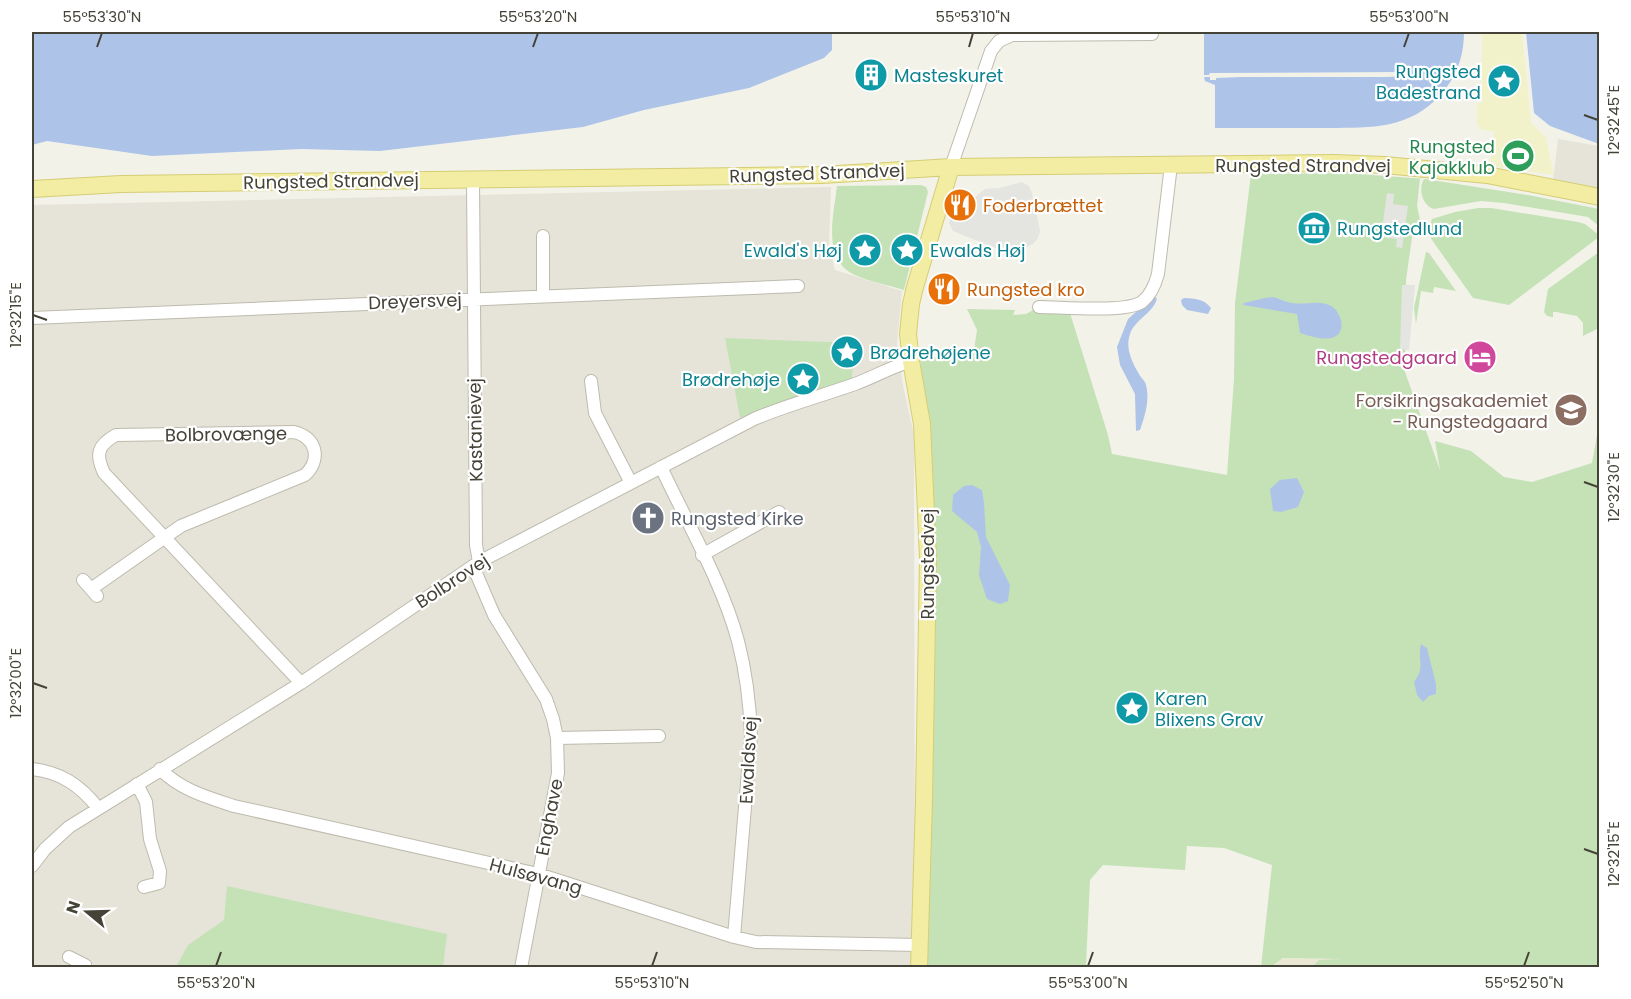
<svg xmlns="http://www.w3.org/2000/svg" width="1631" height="999" font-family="Poppins,sans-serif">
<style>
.residential{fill:#e6e4d8}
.education{fill:#eae8d5}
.green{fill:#c5e2b7}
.sand{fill:#f2f2ca}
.parking{fill:#e4e4e0}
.water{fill:#adc3e8}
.pier{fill:#f2f2e9}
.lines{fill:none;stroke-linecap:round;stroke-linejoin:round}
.minor-casing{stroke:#bdbbad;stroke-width:14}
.major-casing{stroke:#d5cd74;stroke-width:18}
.minor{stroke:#fff;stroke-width:12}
.major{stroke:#f2eda2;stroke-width:16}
.ticks{fill:none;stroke:#454338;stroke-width:2}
.labels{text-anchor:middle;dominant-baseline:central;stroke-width:4.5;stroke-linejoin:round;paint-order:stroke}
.culture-label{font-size:18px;fill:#0d838f;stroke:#fff;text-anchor:start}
.leisure-label{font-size:18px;fill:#27864d;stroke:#fff;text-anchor:end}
.street-label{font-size:18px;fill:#454338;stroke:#fff}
.food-label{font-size:18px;fill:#c56008;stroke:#fff;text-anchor:start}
.hotel-label{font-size:18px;fill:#b23c85;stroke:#fff;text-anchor:end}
.education-label{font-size:18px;fill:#785e54;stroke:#fff;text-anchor:end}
.worship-label{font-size:18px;fill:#5b616d;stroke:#fff;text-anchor:start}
.neatline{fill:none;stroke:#454338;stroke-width:2}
.ticks-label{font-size:15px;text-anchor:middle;fill:#454338}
</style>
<rect width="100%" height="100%" fill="#f2f2e9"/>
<path class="residential" d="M1558,139L1599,146V189L1553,181Z
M831,187L829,247L835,270L902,291L897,343L903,385L914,435L915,938L913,967H32V205Z"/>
<path class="education" d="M1283,958L1390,960V967L1271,968Z"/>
<path class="green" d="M1346,173L1425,179L1528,195L1599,209V226L1588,217L1504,203L1481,201L1434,209C1422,206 1418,188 1424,179H1420L1417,206L1421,224L1414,223L1406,280L1405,372L1440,470L1435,441L1471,451L1504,477L1532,482L1592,463L1599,424V967L1311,968L1319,960L1342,959L1283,958L1271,967H1261L1272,865L1224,848L1187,846L1185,870L1103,865L1090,880L1086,965L1093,967H927C929,816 939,665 934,513C932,462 926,411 920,360L974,350L977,330L967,309L1015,310L1013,315L1026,314L1033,310L1070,313L1108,435L1112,454L1227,475L1234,379L1235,303L1251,174Z
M921,185L926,187L928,192L904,290C888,285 870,282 855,275C821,260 834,214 837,186Z
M1478,208H1491L1578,222L1585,224L1599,235V237L1509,305L1473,298L1432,240C1428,233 1429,226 1432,219L1455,212Z
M1426,252L1429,253L1456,291L1434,287L1433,293L1421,291L1416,324L1414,308Z
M1599,252V328L1583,336V323L1577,316L1556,312H1553V317L1547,316L1544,312L1548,289Z
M725,338L854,343L852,378L740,418Z
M227,886L447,934L443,967H176L188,945L224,920Z"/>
<path class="sand" d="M1482,32H1522L1531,123L1546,137L1554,175L1490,166L1494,132L1480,129L1477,123V103H1482Z"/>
<path class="parking" d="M1022,182L1029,186L1032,193L1040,231L1038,238L1034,243L1013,255L953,231L949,223L954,207L962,208L985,189L1000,188Z
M1387,193L1394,194L1393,204L1408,206L1402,248L1396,247L1397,239L1381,237Z
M1402,285H1415L1409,350L1400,349Z"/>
<path class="water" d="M32,32H832V50L824,58L749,88L644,110L583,127L380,151L301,149L152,156L47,141L32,145Z
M1204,32H1464C1464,52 1459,71 1446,88C1411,134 1364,127 1312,128C1279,128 1247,128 1215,128V85L1205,81L1204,77Z
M1526,32H1599V144L1550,126L1534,113Z
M1153,297L1157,298C1154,313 1135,319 1130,334C1125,348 1132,362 1139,374C1141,378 1145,380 1146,385C1150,400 1145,416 1140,430L1136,431L1135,394L1120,365L1117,347L1128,319Z
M1274,297C1280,299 1286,302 1292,303C1304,305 1318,300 1329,305C1340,309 1347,329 1336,336C1327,342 1310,336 1300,333L1297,314L1243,305L1244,303L1265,298Z
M1184,298C1195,299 1203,298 1211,308L1208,314L1187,310L1182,305L1181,300Z
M1297,478L1304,492L1298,507L1281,512L1273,511L1270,489L1280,480Z
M972,485L982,490L984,503L986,537L1010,585L1008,601L1000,604L987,599L979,575L981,547L977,532L952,511L953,495L964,486Z
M1421,644L1427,648L1436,684V694L1429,696L1423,702L1417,695L1414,682C1426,666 1417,662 1421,644Z"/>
<path class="pier" d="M1405,72V76L1387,77H1242L1216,78V80H1210V77H1204V75H1209L1210,73Z"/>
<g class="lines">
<g class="minor-casing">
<path id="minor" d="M951,167L991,51L999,41L1012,35L1152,34
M473,180L476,545L479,562
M543,295V236
M1039,307C1061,307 1126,313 1142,302C1151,295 1155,285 1158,274L1171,165
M32,318L798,286
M591,381L595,413L631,483
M661,467C687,523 722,582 738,641C746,672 750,704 751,736L734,937
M702,555L779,512
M473,566L494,615L546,699L553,719L557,738L558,773L521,968
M83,580L97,596
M91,589L181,526L305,475C322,459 316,437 294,432L116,435C98,445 95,454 104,473L301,683
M557,738L659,736
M32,769C60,772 80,785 98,808
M160,769C181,790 206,797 234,806L538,874L734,937L756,942L920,945
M137,784L146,802L150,839L160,871L159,883L144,887
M32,866L45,849L69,827L301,683L479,562L754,419C787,405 821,396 855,384C874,377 891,367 911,361
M69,957L85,965L84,968"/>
</g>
<g class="major-casing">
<path id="major" d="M32,189L121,184L822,175L951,167L1334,163L1385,165L1487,175L1600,197
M919,968L924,800L928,558L922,424L911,361L908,334L911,304L915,287L951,167"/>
</g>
<use href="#minor" class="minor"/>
<use href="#major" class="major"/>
</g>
<path class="ticks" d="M97,47L102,33M533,47L538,33M969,47L973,33M1404,47L1409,33M1584,115L1598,120M33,315L47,320M1584,482L1598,487M33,683L47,688M1584,849L1598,854M216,966L221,952M652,966L657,952M1088,966L1093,952M1524,966L1529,952"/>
<defs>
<g id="building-disc" transform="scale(1.725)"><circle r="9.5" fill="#0f9aa8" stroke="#fff"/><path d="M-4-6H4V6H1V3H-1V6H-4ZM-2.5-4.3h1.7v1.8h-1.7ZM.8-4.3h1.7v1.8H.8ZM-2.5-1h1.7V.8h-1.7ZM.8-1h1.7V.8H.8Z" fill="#fff"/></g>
<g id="sight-disc" transform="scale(1.725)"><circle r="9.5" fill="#0f9aa8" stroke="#fff"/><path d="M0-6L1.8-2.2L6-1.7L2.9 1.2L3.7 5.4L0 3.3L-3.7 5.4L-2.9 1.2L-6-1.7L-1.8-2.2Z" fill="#fff"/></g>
<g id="stadium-disc" transform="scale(1.725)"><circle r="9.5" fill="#2e9e5b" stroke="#fff"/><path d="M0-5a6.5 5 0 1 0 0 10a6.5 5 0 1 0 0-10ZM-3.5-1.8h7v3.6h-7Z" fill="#fff"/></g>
<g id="restaurant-disc" transform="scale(1.725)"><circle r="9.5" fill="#e8710a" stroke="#fff"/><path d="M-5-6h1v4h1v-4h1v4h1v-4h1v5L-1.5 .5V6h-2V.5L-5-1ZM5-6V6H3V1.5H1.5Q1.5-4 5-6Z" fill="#fff"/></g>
<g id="museum-disc" transform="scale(1.725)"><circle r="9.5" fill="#0f9aa8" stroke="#fff"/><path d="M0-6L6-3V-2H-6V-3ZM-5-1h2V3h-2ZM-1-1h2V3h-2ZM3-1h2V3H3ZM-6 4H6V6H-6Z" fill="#fff"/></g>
<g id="hotel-disc" transform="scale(1.725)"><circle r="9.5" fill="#d1479c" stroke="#fff"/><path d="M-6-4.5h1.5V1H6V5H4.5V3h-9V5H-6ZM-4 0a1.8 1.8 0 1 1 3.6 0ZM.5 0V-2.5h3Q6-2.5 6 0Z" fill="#fff"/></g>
<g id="school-disc" transform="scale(1.725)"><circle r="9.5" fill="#8d6e63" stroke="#fff"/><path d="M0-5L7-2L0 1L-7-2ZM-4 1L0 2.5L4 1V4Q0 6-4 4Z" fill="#fff"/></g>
<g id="church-disc" transform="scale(1.725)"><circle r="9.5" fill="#6b7280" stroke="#fff"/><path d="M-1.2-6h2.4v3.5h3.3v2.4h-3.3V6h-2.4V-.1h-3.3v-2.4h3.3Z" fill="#fff"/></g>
</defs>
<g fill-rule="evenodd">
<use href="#building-disc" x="871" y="75"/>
<use href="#sight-disc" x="1504" y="81"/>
<use href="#stadium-disc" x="1518" y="156"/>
<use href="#restaurant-disc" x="960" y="205"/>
<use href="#museum-disc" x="1314" y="228"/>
<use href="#sight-disc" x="865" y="250"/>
<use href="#sight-disc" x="907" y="250"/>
<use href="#restaurant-disc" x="944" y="289"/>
<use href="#sight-disc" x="847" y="352"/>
<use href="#hotel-disc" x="1480" y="357"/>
<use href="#sight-disc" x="803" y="379"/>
<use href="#school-disc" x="1571" y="410"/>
<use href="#church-disc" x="648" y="518"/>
<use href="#sight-disc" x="1132" y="708"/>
</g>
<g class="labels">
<g class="culture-label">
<text x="1481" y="71" text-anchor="end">Rungsted<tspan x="1481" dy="21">Badestrand</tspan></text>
<text x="894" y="75">Masteskuret</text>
<text x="1337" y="228">Rungstedlund</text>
<text x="842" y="250" text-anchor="end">Ewald's Høj</text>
<text x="930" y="250">Ewalds Høj</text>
<text x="870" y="352">Brødrehøjene</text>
<text x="780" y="379" text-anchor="end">Brødrehøje</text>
<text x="1155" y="698">Karen<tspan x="1155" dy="21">Blixens Grav</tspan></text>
</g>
<g class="leisure-label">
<text x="1495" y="146">Rungsted<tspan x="1495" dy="21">Kajakklub</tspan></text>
</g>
<g class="street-label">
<text x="1303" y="165">Rungsted Strandvej</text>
<text transform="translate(817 173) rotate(-2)">Rungsted Strandvej</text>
<text transform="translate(331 181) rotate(-1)">Rungsted Strandvej</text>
<text transform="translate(415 301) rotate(-2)">Dreyersvej</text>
<text transform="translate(475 430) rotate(-91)">Kastanievej</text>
<text transform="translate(226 434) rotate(-1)">Bolbrovænge</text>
<text transform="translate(927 564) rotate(-90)">Rungstedvej</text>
<text transform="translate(452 581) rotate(-33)">Bolbrovej</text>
<text transform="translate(748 760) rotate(-87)">Ewaldsvej</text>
<text transform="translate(549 817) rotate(-79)">Enghave</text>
<text transform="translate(536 876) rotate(15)">Hulsøvang</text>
</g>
<g class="food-label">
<text x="983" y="205">Foderbrættet</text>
<text x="967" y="289">Rungsted kro</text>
</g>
<g class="hotel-label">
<text x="1457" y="357">Rungstedgaard</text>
</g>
<g class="education-label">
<text x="1548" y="400">Forsikringsakademiet<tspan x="1548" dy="21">- Rungstedgaard</tspan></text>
</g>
<g class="worship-label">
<text x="671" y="518">Rungsted Kirke</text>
</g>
</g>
<rect width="1631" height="999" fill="none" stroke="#ffffff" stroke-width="66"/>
<g transform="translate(87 912) rotate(289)" stroke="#ffffff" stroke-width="4.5" paint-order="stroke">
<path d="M0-4.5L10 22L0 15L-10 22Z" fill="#454338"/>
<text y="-9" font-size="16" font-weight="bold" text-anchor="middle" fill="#454338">N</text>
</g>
<rect x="33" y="33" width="1565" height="933" class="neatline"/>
<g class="ticks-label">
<text x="102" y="22">55°53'30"N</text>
<text x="538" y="22">55°53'20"N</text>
<text x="973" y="22">55°53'10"N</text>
<text x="1409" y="22">55°53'00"N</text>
<text transform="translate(1614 120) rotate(-90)" y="5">12°32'45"E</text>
<text transform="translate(16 315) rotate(-90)" y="5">12°32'15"E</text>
<text transform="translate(1614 487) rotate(-90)" y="5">12°32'30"E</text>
<text transform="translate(16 683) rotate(-90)" y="5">12°32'00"E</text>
<text transform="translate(1614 854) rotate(-90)" y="5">12°32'15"E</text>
<text x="216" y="988">55°53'20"N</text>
<text x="652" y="988">55°53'10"N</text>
<text x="1088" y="988">55°53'00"N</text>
<text x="1524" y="988">55°52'50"N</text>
</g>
</svg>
